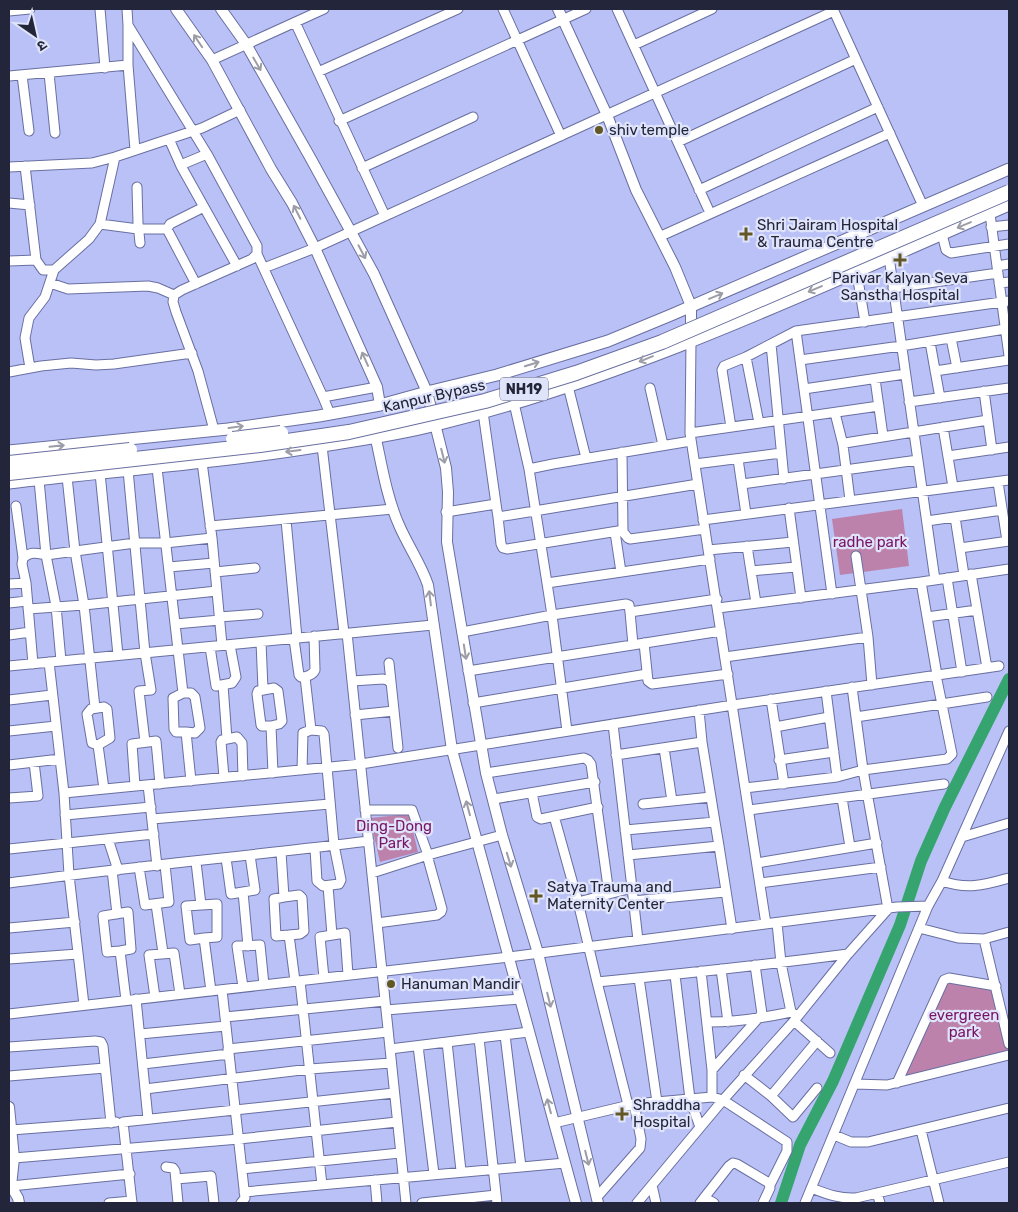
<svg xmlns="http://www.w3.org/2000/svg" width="1018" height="1212" font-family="Rubik,'Noto Sans Devanagari',sans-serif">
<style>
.green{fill:#bd82ab}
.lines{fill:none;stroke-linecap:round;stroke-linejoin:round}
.river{stroke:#36a46f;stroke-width:12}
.minor-casing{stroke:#696fa0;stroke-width:11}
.tertiary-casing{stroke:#696fa0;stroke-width:12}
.secondary-casing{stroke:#696fa0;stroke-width:13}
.minor{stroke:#fff;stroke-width:9}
.tertiary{stroke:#fff;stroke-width:10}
.secondary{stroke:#fff;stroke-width:11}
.trunk-bridge-casing{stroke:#696fa0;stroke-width:16;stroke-linecap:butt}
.trunk-bridge{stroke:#fff;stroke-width:14}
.oneway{stroke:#9c9da6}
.poi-dot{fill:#625825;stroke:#e0e4fa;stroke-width:2}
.labels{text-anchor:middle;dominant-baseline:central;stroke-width:4.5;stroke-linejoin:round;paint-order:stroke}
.shield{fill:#e0e4fa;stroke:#5c5e74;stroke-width:1}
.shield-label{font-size:14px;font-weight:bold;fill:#23253a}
.poi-label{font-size:15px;fill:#23253a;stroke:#e0e4fa;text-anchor:start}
.street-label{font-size:15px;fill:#23253a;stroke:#e0e4fa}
.park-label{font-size:15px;fill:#791464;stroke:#e0e4fa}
</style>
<rect width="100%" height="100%" fill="#b9c1f7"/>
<path class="green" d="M902,509L909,566L840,575L832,519Z
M409,814L418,852L380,862L370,818Z
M940,982L995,986L1009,1054L896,1082Z"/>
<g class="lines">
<path class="river" d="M781,1203L800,1145L833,1081L900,925L921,861L945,807L1009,679"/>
<g class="minor-casing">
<path id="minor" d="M100,9L105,68
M127,9L128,25V65L135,150
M503,9L561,136
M617,9L710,213
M833,9L923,206
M9,11L30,9
M295,22L385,216
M128,25L207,154L257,246V254L252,259L182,290L174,295L173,302L176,312L198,371L214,430
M634,45L712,9
M212,60L324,9
M318,72L458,9
M49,73L55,133
M22,75L29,131
M9,76L128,65
M339,121L586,9
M169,139L181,166
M678,142L856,59
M207,154L183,164L181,166L237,266
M25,166L36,260L43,270H54
M9,167L92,163L115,157L202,128L240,110
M362,168L473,117
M137,187L138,223L140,243
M699,190L878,107
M9,203L30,205
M990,214L1009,356
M100,224L138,229H167
M991,227L1009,225
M942,234L946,250L951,253L1009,244
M661,236L890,133
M257,254L323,397L330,414
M889,257L935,580
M9,261L36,260
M997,266L1009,264
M264,268L315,248L834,11
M858,280L865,322
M50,283L68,289L148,286L158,288L174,295
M999,283L1009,282
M196,284L167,229L170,224L204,207
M893,288L998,273
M951,338L957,368
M691,341L690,433L766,924
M930,342L940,398
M771,344L784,479
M746,357L759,423
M800,360L901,346L1005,329
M30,368L25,338L29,318L45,297L54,270L89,239L100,224L115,157
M935,371L1009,360
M9,372L41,366L71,363L96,365L114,364L192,353
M875,379L883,436
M568,386L586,458
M650,388L663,445
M804,389L905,374
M984,391L992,450
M323,397L377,387
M909,402L1009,388
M483,412L496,504
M835,413L843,445L850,500
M731,427L722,370L724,366L746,357L796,331
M943,427L953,487
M690,433L879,406
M843,445L845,443L988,420
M322,446L344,633
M622,452L623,532
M948,456L1009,447
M738,459L746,514
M202,462L212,538L222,645
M695,464L781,453
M157,468L183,693
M529,469L553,464L691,441
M128,470L145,653L151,690L139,691L145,742
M100,473L118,655
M67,477L75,551L84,605L95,708
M39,480L46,555L56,606L61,661
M998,482L1007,541
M742,484L918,460
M16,506L23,558
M789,508L801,598
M446,512L496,504L498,517L698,484
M498,517L501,544L503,548L507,549L618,531L623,532L628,538L630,539L705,529
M955,517L964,575
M286,520L297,638
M703,520L1009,480
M927,521L1002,510
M210,526L393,509
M615,532L621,572
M747,546L756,603
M960,548L1009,541
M708,550L793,542
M169,567L214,563
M751,571L796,567
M215,572L255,568
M971,574L987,668
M947,578L962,672
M921,582L1009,569
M547,583L710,559
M9,584L26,583
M832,594L796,331L1009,301
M9,603L27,601
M718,608L921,582L937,675
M28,609L84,605L217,591
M630,612L633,645
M219,617L258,614
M927,617L977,610
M175,624L220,620
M462,632L552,615L529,469L514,403
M347,633L406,1203
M9,635L30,632
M868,637L872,685
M294,639L299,675L301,677C306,677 313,675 315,670L314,636
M261,642L263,689
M644,643L648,681L652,684L728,674
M210,647L216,686L232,683L236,677L230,645
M725,657L868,637L856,556
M49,662L64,793L69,875L84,1005
M389,663L398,748
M33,664L26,583L22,564L23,558C31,551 36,553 46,555L135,543H165L212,538
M9,666L433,625
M468,671L721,631
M305,677L311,730
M352,681L383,679L387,680L391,683
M223,685L227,739
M826,691L837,777
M771,699L784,784
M9,700L52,695
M473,703L647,674
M699,710L702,742
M355,715L394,711
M856,717L987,697
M613,724L632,888
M271,726L279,724L282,721L278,691L274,688L258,691L257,694L261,725L262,726H271L273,773
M775,727L829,717
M9,731L56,726
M567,731L552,615L626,604L629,605L630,612L717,599
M186,732H176L174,729L173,698L183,693H191L195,697L200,728L195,733L186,732L191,781
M98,745L110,738L107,709L104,707L91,709L87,714L92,743L98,745L104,789
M664,748L672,801
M616,755L702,742L715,822
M779,760L834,752
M9,765L60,759
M302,770L303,733L311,730L322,731L324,734L334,845L341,880L339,884L323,886L317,881L315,849
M486,773L584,758L588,760L591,764L609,894
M224,777L221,742L222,740L237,737L242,743L243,776
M148,785L157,866
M135,786L132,744L156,741L160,784
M745,788L837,777L863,770L852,687
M64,793L361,764L733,705L999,666
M532,793L537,817L541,819L598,807
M9,798L38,796L34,762
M842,798L850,847
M494,799L595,782
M643,804L711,797
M365,810H412L428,855
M749,810L944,784
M65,815L151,807
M554,816L578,902
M152,819L330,804
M625,830L715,822L719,846
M962,837L1009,823
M108,839L118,870
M9,849L154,834
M281,852L284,897L274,899L276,936L289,935L295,981
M628,855L719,846L732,929
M226,858L231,894L243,892L248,946
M196,862L201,905
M757,863L877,843
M139,867L145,905L169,902L165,865
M112,870L117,914
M372,873L428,855L502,835
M942,881C968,890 984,885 1009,878
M9,883C128,867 249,856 369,841
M760,883L881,867
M328,886L332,935
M243,892L255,890L250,855
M284,897L299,895L302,898L304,931L300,934L289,935
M633,901L725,892
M156,904L163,953
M377,923L437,915L441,912L442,909L427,855
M777,923L781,963L791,1012
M9,928L75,922
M919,928L958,938L984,939L1009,932
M204,938L217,937V904L186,906L190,940L204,938L211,991
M984,939L1009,1044
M120,951L131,949L128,912L103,916L107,952L120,951L126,1000
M9,959L78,954
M721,969L728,1022
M701,971L712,1070V1097
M675,975L690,1099L700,1127
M324,978L320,937L345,933L348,975
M639,978L657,1102
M300,981L322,1185
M597,982L578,902L632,888L638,940
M243,987L237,946L260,945L264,985
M222,990L245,1198L241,1203
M155,997L149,955L174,953L180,994
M136,999L148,1119
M386,1010L520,999
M9,1014L509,957L897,907L928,906
M225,1017L385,1001
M794,1021L830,1053
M708,1022C736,1022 763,1018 791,1012L797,1016
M140,1034L226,1026
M505,1035L521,1167
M479,1038L497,1203
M447,1042L461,1171
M418,1046L434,1174
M9,1047L95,1041L101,1042L103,1046L111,1123
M228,1049L388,1032
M390,1049L529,1032
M143,1064L229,1054
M712,1070L762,1014L755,965
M744,1075L771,1096L793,1117L817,1088
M9,1076L105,1068
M897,1083L944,980L949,978L996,986
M855,1084L887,1085L1009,1055
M145,1089L310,1069L391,1063
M771,1096L817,1041
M628,1105L597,982C681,974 764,965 848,954
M554,1123L634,1104L712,1097L723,1100L787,1142V1151L770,1185
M11,1130L116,1122
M921,1130L939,1203
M834,1135L851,1142H868L1009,1108
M14,1158L239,1139L397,1122
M166,1167L173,1168L175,1171L178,1203
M242,1169L400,1153
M176,1179L211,1176L214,1203
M375,1180L377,1203
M652,1185L656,1203
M11,1186L130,1174
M811,1188C827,1194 839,1199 856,1198L1009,1162
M244,1192L565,1163
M877,1193L880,1203
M597,1197L640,1148L641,1139L634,1104
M705,1198L714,1203
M109,1203L132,1201
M132,1203L123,1122L394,1093
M422,1203L496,1195
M637,1203L723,1100L794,1021L848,954L888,909L863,770L947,759L952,754L936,675
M700,1203L729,1166L733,1163L737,1164L769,1183L770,1188L763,1203
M805,1203L928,906L942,881L1009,731"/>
</g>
<g class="tertiary-casing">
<path id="tertiary" d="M176,9L212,60L271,169L292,203L315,248L377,387L380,405
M221,9L246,44L311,159L374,274L427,392L446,468L448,492L447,542L486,773L502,835L538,953L598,1203
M558,9L607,115L636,190L675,267L691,306V334
M376,439C382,467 387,498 399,525C408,546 421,564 428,585L452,750L576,1203
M9,1107L14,1158L11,1186L18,1198L19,1203"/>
</g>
<g class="secondary-casing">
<path id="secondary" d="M9,451L228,429L319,416L380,405L427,392L497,375L608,341L671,315L1009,169
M9,483C113,471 218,463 322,446C360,440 398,435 436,425C635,376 822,286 1009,205"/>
</g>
<use href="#minor" class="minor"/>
<use href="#tertiary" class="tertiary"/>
<use href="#secondary" class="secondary"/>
<g class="trunk-bridge-casing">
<path id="trunk-bridge" d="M233,439L281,433
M9,463L130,450
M9,473L260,445L349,432L485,401L576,373L662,342L1009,192"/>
</g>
<use href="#trunk-bridge" class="trunk-bridge"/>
</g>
<defs><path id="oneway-shaft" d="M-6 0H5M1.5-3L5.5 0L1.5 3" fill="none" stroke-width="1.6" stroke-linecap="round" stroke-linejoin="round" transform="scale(1.25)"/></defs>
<g class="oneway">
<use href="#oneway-shaft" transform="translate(198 41) rotate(-124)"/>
<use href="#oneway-shaft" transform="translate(257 64) rotate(60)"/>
<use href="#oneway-shaft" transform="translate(297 212) rotate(-117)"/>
<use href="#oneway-shaft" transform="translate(964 225) rotate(157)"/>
<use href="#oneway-shaft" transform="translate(362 252) rotate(62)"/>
<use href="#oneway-shaft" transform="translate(815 289) rotate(157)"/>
<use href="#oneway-shaft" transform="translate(716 296) rotate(-23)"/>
<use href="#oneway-shaft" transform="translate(365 359) rotate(-114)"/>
<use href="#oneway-shaft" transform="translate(646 359) rotate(158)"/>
<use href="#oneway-shaft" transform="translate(532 364) rotate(-17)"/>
<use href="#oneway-shaft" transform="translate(236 427) rotate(-8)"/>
<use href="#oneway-shaft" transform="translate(57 446) rotate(-6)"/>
<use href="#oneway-shaft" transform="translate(293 451) rotate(173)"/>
<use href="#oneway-shaft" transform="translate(443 456) rotate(76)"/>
<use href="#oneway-shaft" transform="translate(430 598) rotate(-97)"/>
<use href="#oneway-shaft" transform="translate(465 652) rotate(81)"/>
<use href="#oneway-shaft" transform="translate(468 808) rotate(-105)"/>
<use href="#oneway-shaft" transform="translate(509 860) rotate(73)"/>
<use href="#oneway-shaft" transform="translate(549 1000) rotate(76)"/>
<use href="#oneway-shaft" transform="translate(549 1106) rotate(-105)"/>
<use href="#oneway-shaft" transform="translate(587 1158) rotate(76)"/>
</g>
<g class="poi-dot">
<circle cx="599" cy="130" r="5"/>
<path d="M743.5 226.5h5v5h5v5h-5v5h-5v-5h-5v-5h5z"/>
<path d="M897.5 252.5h5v5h5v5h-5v5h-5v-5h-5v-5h5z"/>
<path d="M533.5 888.5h5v5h5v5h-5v5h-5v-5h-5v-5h5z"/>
<circle cx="391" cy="984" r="5"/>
<path d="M619.5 1106.5h5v5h5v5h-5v5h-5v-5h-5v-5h5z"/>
</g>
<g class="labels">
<rect class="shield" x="500" y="377.5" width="48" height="23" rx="4"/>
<g class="shield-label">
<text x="524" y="389">NH19</text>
</g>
<g class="poi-label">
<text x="609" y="130">shiv temple</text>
<text x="757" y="225">Shri Jairam Hospital<tspan x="757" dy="17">&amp; Trauma Centre</tspan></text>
<text x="900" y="278" text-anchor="middle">Parivar Kalyan Seva<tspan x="900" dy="17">Sanstha Hospital</tspan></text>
<text x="547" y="887">Satya Trauma and<tspan x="547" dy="17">Maternity Center</tspan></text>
<text x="401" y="984">Hanuman Mandir</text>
<text x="633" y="1105">Shraddha<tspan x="633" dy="17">Hospital</tspan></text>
</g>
<g class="street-label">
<text transform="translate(434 396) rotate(-13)">Kanpur Bypass</text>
</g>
<g class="park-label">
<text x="870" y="542">radhe park</text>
<text x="394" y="826">Ding-Dong<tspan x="394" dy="17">Park</tspan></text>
<text x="964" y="1015">evergreen<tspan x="964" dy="17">park</tspan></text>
</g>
</g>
<rect width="1018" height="1212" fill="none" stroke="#23253a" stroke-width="20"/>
<g transform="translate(35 35) rotate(146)" stroke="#e0e4fa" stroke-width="4" paint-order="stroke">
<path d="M0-4L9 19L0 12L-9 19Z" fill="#23253a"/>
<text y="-8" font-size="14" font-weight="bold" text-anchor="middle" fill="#23253a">उ</text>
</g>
</svg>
